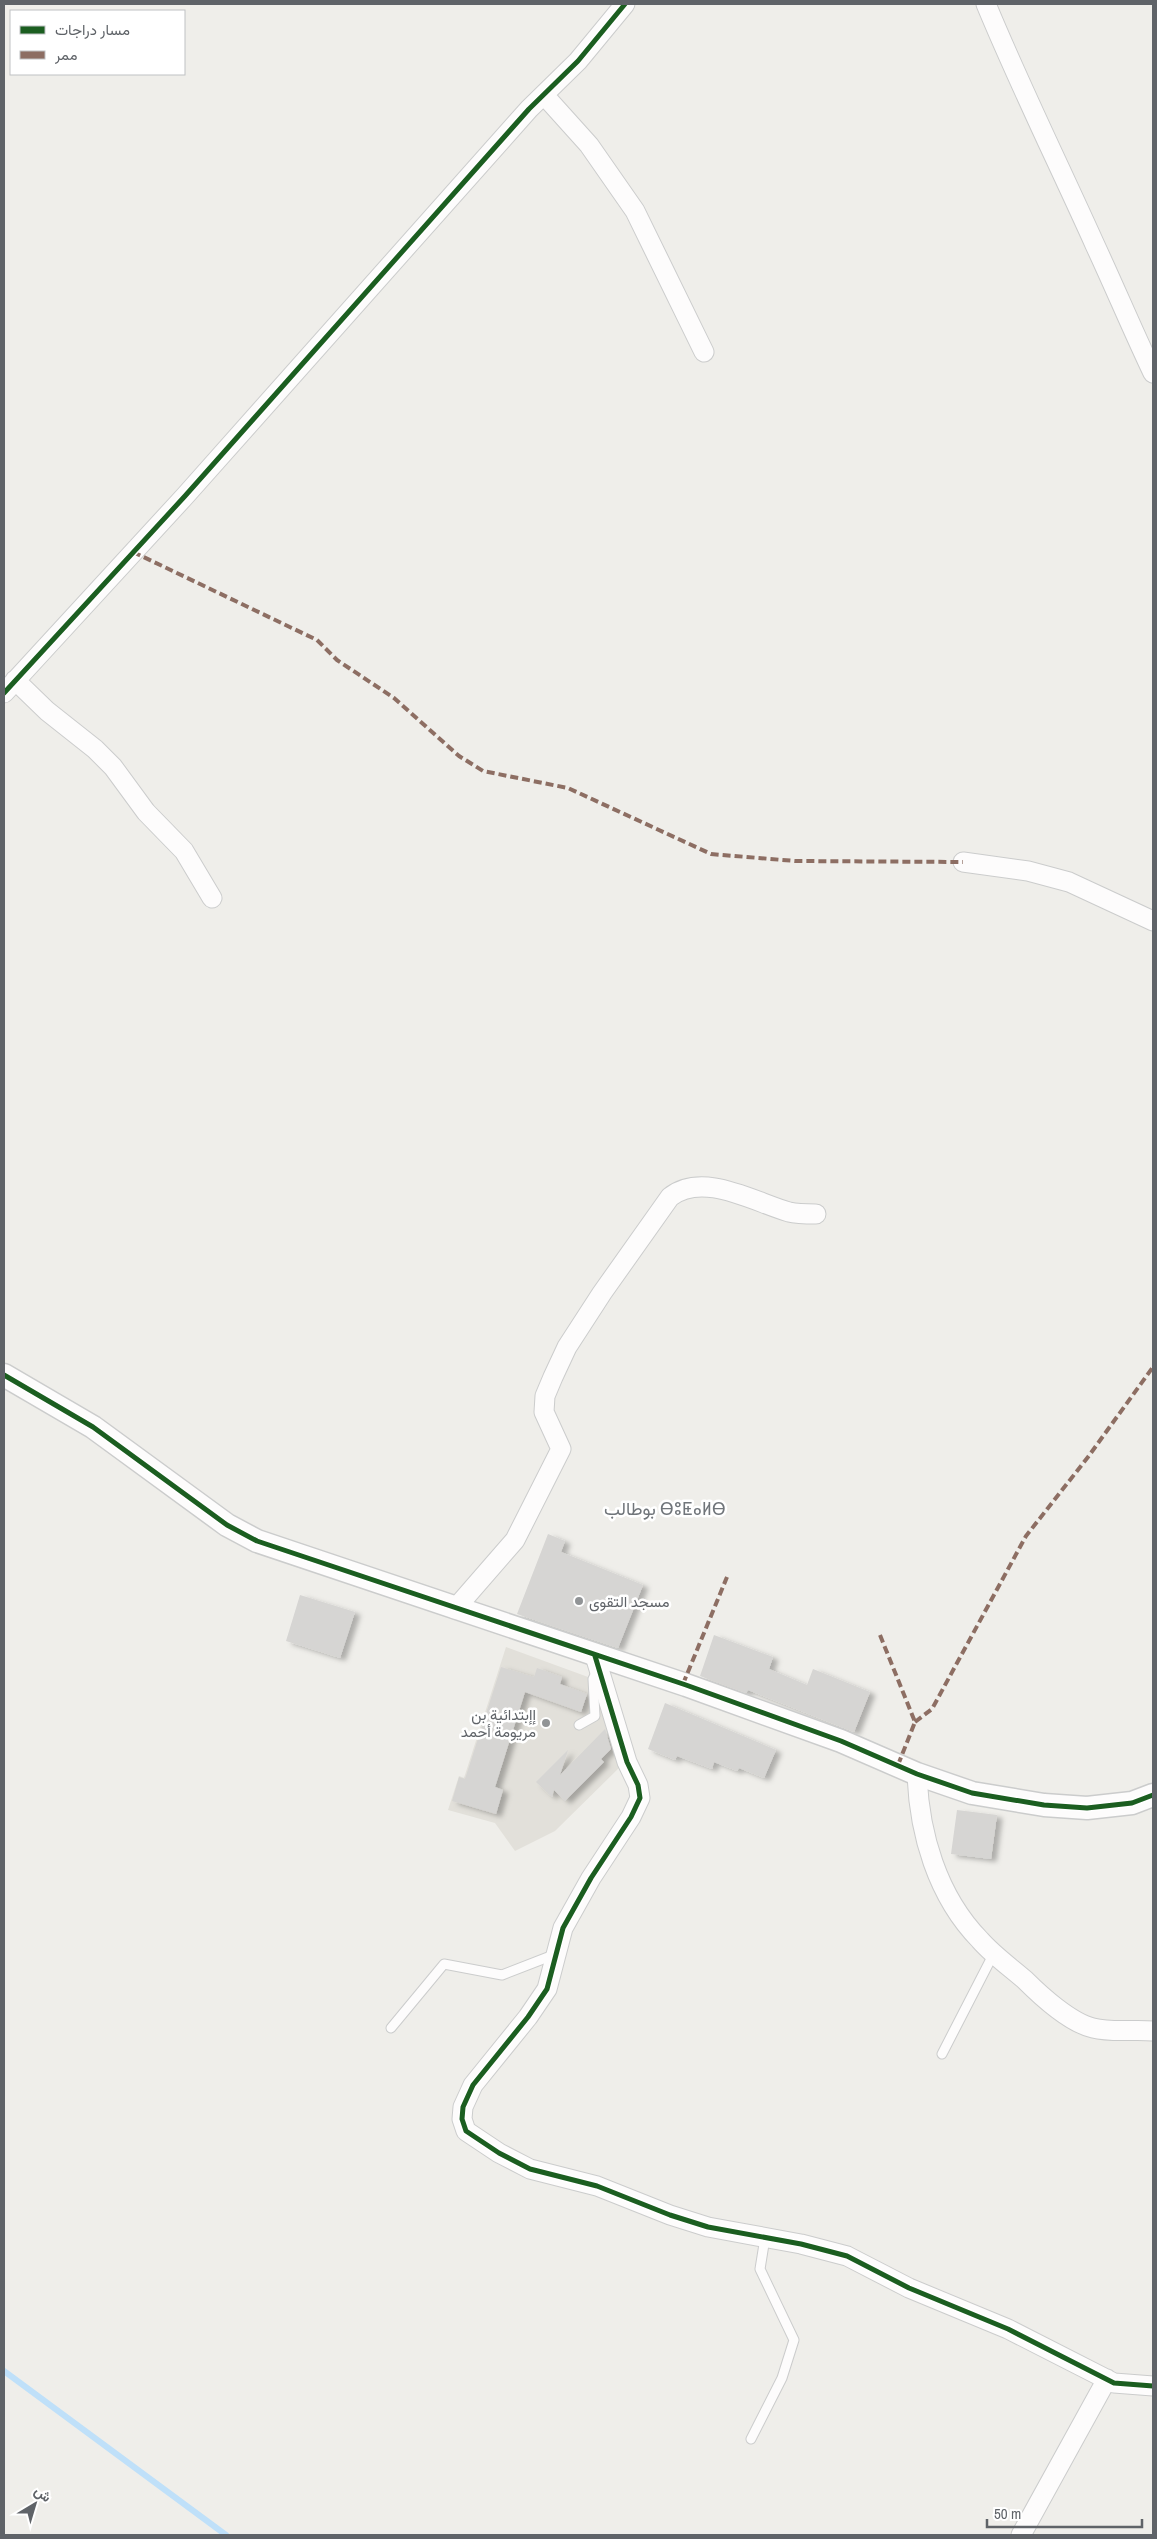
<svg xmlns="http://www.w3.org/2000/svg" width="1157" height="2539" font-family="'Archivo Narrow',Vazirmatn,'Noto Sans Tifinagh',sans-serif">
<style>
.education{fill:#e2e0da}
.lines{fill:none;stroke-linecap:round;stroke-linejoin:round}
.stream{stroke:#bfe0f9;stroke-width:6}
.building{fill:#d6d5d3;filter:url(#shadow)}
.service-casing{stroke:#cbcccc;stroke-width:11}
.minor-casing{stroke:#cbcccc;stroke-width:21}
.tertiary-casing{stroke:#cbcccc;stroke-width:25}
.service{stroke:#fdfcfc;stroke-width:9}
.minor{stroke:#fdfcfc;stroke-width:19}
.tertiary{stroke:#fdfcfc;stroke-width:22}
.quiet{stroke:#8d6e63;stroke-width:4;stroke-dasharray:8 4;stroke-linecap:butt}
.cycleway-casing{stroke:#fff;stroke-width:8}
.cycleway{stroke:#1b5e20;stroke-width:5}
.poi-dot{fill:#919496;stroke:#fff;stroke-width:2}
.labels{text-anchor:middle;dominant-baseline:central;stroke-width:5;stroke-linejoin:round;paint-order:stroke}
.poi-label{font-size:15px;fill:#5f6368;stroke:#fff;text-anchor:start}
.quarter-label{font-size:18px;fill:#70757a;stroke:#fff}
</style>
<defs>
<filter id="shadow"><feDropShadow dx="5.5" dy="3" stdDeviation="2.5" flood-color="#0004"/></filter>
</defs>
<rect width="100%" height="100%" fill="#efeeea"/>
<path class="education" d="M506,1647L599,1681L623,1764L555,1831L515,1851L495,1823L448,1810L459,1776L464,1778Z"/>
<g class="lines">
<path class="stream" d="M4,2371L226,2535"/>
</g>
<path class="building" d="M548,1534L565,1541L561,1552L643,1585L618,1648L517,1614Z
M300,1595L355,1612L340,1658L286,1641Z
M714,1635L773,1657L769,1669L807,1685L813,1669L870,1692L854,1732L748,1690L746,1693L700,1676Z
M501,1667L534,1677L537,1668L562,1677L560,1684L587,1694L581,1712L525,1692L495,1787L503,1790L496,1814L452,1801L459,1777L465,1779Z
M665,1703L776,1750L764,1778L739,1768L737,1771L714,1762L712,1769L677,1756L675,1760L648,1749Z
M605,1729L611,1749L601,1759L604,1762L565,1801L554,1790L552,1797L536,1782L568,1750L560,1775Z
M957,1810L997,1815L991,1859L951,1854Z"/>
<g class="lines">
<g class="service-casing">
<path id="service" d="M579,1725L595,1716L593,1679L597,1671
M391,2028L444,1964L502,1975L556,1954
M942,2054L994,1953
M751,2439L782,2378L794,2340L760,2269L765,2238"/>
</g>
<g class="minor-casing">
<path id="minor" d="M986,4C1020,86 1059,165 1095,245C1115,288 1133,331 1153,373
M544,95L589,145L635,211L704,352
M15,680L47,711L95,749L113,767L146,812L184,851L212,898
M4,693L185,496L529,109L578,61L625,4
M963,862L1028,871L1069,882L1153,921
M455,1609L515,1540L561,1449L544,1412L545,1396L553,1377L567,1347L602,1293L670,1197C703,1171 754,1202 789,1212C797,1214 807,1214 816,1214
M595,1656L627,1762L638,1785L640,1798L631,1817L591,1878L563,1928L547,1989L528,2017L473,2085L463,2107L462,2119L466,2131L499,2153L530,2169L597,2186L670,2215L708,2227L801,2244L847,2256L909,2288L1008,2329L1114,2383L1153,2386
M917,1774C919,1833 937,1896 980,1940C993,1955 1010,1967 1025,1980C1041,1996 1071,2023 1093,2028C1113,2033 1133,2029 1153,2031
M1021,2535L1107,2379"/>
</g>
<g class="tertiary-casing">
<path id="tertiary" d="M4,1375L93,1427L227,1525L257,1541L686,1685L841,1741L917,1774L972,1793L1044,1805L1087,1808L1132,1803L1153,1795"/>
</g>
<use href="#service" class="service"/>
<use href="#minor" class="minor"/>
<use href="#tertiary" class="tertiary"/>
<path class="quiet" d="M133,552L317,640L337,660L394,698L459,756L483,771L568,788L711,854L795,861L963,862
M880,1635L915,1722L898,1765
M683,1684L727,1577
M915,1722L932,1709L1026,1536L1088,1457L1153,1367"/>
<g class="cycleway-casing">
<path id="cycleway" d="M4,693L185,496L529,109L578,61L625,4
M4,1375L93,1427L227,1525L257,1541L686,1685L841,1741L917,1774L972,1793L1044,1805L1087,1808L1132,1803L1153,1795
M595,1656L627,1762L638,1785L640,1798L631,1817L591,1878L563,1928L547,1989L528,2017L473,2085L463,2107L462,2119L466,2131L499,2153L530,2169L597,2186L670,2215L708,2227L801,2244L847,2256L909,2288L1008,2329L1114,2383L1153,2386"/>
</g>
<use href="#cycleway" class="cycleway"/>
</g>
<g class="poi-dot">
<circle cx="579" cy="1601" r="5"/>
<circle cx="546" cy="1723" r="5"/>
</g>
<g class="labels">
<g class="poi-label">
<text x="589" y="1601">مسجد التقوى</text>
<text x="536" y="1714" text-anchor="end">إإبتدائية بن<tspan x="536" dy="17">مريومة أحمد</tspan></text>
</g>
<g class="quarter-label">
<text x="665" y="1508">بوطالب ⴱⵓⵟⴰⵍⴱ</text>
</g>
</g>
<rect width="1157" height="2539" fill="none" stroke="#5f6368" stroke-width="10"/>
<rect x="10" y="10" width="175" height="65" fill="#ffffff" stroke="#bfc1c3"/>
<rect x="20" y="26" width="25" height="8" fill="#1b5e20" stroke="#bfc1c3"/>
<text x="55" y="35" font-size="15" fill="#5f6368">مسار دراجات</text>
<rect x="20" y="51" width="25" height="8" fill="#8d6e63" stroke="#bfc1c3"/>
<text x="55" y="60" font-size="15" fill="#5f6368">ممر</text>
<g transform="translate(35 2504) rotate(38)" stroke="#ffffff" stroke-width="4" paint-order="stroke">
<path d="M0-4L9 19L0 12L-9 19Z" fill="#5f6368"/>
<text y="-8" font-size="14" font-weight="bold" text-anchor="middle" fill="#5f6368">ش</text>
</g>
<path d="M987 2519v8h155v-8" fill="none" stroke="#5f6368" stroke-width="2.5"/>
<text x="994" y="2519" font-size="15" fill="#5f6368" stroke="#ffffff" stroke-width="4" paint-order="stroke">50 m</text>
</svg>
